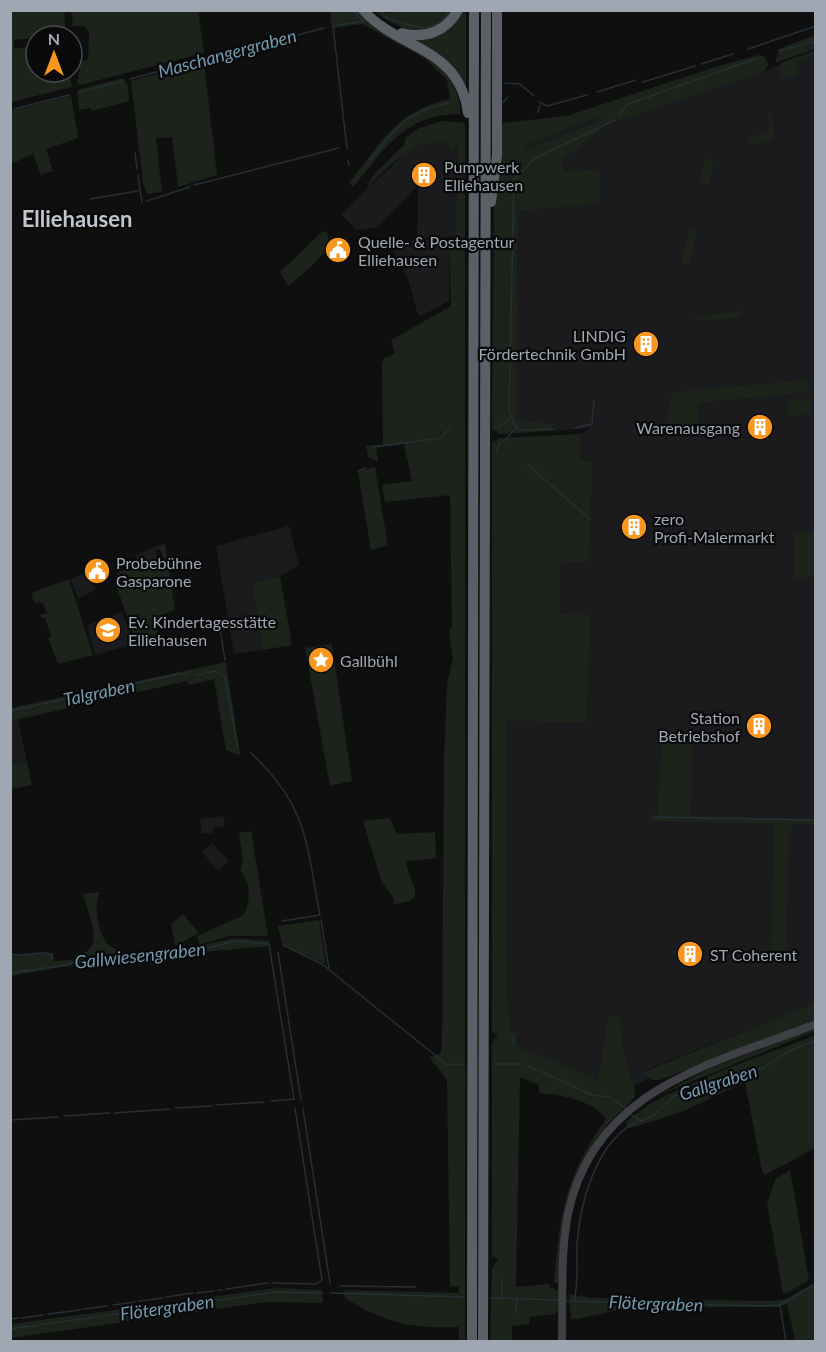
<svg xmlns="http://www.w3.org/2000/svg" width="826" height="1352" font-family="Lato,sans-serif">
<style>
.built{fill:#1b1b1d}
.green{fill:#1b231b;fill-rule:evenodd}
.lines{fill:none;stroke-linecap:round;stroke-linejoin:round}
.stream{stroke:#252f34;stroke-width:1.5}
.secondary{stroke:#3e4045;stroke-width:8}
.highway{stroke:#5b6066;stroke-width:10}
.labels{text-anchor:middle;dominant-baseline:central;stroke-width:4.5;stroke-linejoin:round;paint-order:stroke}
.poi-label{font-size:16px;fill:#9fa7b2;stroke:#0a0a0b;text-anchor:start}
.water-label{font-size:18px;font-style:italic;fill:#749aaf;stroke:#0a0a0b}
.district-label{font-size:22px;font-weight:bold;fill:#c0c5ce;stroke:#0a0a0b}
</style>
<rect width="100%" height="100%" fill="#0f0f10"/>
<path class="built" d="M815,51V1003L643,1071L651,1078L611,1095L516,1046L511,1032L507,995L506,721L587,723L589,615H560L561,562H589L593,461L580,460L581,434L591,428L552,431L551,424L517,419L518,214L524,145L600,116L607,125L763,72Z
M445,141L451,151L458,143L455,237L417,238L418,185L377,228L356,230L341,214L407,151L429,143Z
M418,240H449V301L423,315H418L408,279L391,247Z
M289,526L299,565L280,576L252,583L263,650L234,654L216,546Z
M154,547L160,562L140,569L135,555Z
M89,572L96,590L78,598L70,579Z
M122,612L133,640L127,643L128,646L95,655L87,625Z
M18,720L27,762L11,765V721Z
M224,816L225,826L214,828L212,833L202,834L200,819Z
M212,843L229,861L218,871L202,852Z"/>
<path class="green" d="M411,10L454,11C430,40 401,33 375,11L391,13Z
M10,11H64L66,34L14,40V49L36,45V72H70L72,87L11,102Z
M71,11H198L204,53L80,85L77,83L81,62L88,59L89,32L84,26H73Z
M330,11H357C392,49 457,49 461,114C405,114 387,147 353,187L349,183C383,141 394,112 450,99L447,80L424,58L362,24L332,28Z
M463,11H466V89L410,39Z
M815,35V49L775,63L779,49Z
M815,51V55L796,62L798,75L780,78V63Z
M758,55L764,56L769,65L763,72L607,125L562,160L564,172L599,169L601,203L518,211L517,419L552,424V431L499,434L492,429L494,197L501,123L567,116L718,66ZM600,116L602,120L524,151V146Z
M204,61L217,175L178,187L172,137L156,138L162,192L147,194L143,183L131,81Z
M124,78L128,87L129,101L92,111L90,108L79,110L77,92L80,89Z
M71,96L78,138L46,149L53,171L41,175L33,154L11,164V111Z
M768,113L772,114L774,138L770,141L749,145L746,138L770,131Z
M442,121L465,123V1342L459,1341V1327C412,1329 385,1323 345,1298L344,1290L459,1293V1287L450,1286L447,1080L429,1057L440,1054L442,1046L444,760L447,684L453,658L449,629L452,628L450,495L385,502L382,485L412,481L404,444L376,447L378,462L368,457L366,446L383,444L382,365L384,358L395,354L391,340L451,306L449,240L455,239L458,144L451,151L445,141C409,142 389,166 365,190L375,173L405,144V138L419,128Z
M705,158L714,162L709,185L699,184Z
M690,228L697,231L690,265L683,264V260L681,259Z
M323,231L327,232L329,247L311,267L288,286L280,272Z
M741,310V317L719,320L687,319Z
M807,380L809,392L698,403V424L666,427L672,392Z
M810,398L812,414L788,416L789,401Z
M581,434L580,460L593,461L589,562H561L560,614L590,615L587,723L506,721L507,995L511,1032H517V1046L598,1080L609,1015L619,1018L625,1057L636,1094C630,1106 614,1115 605,1128C570,1176 563,1218 559,1277L558,1283H554C560,1213 564,1178 606,1119C593,1100 559,1094 539,1093V1085L520,1077L516,1287L549,1284L550,1288H554L559,1293L558,1311L554,1314L529,1317V1324L512,1326V1341L490,1342L492,1268L498,1259L492,1256V1043L498,1034L492,1033V442L500,438Z
M375,467L388,545L371,550L358,472Z
M794,532H815V577L794,578Z
M165,544L175,610L153,618L159,636L154,638L152,635L135,639L117,588L122,585L118,572L139,565L140,569L164,560L160,549L156,550L154,547Z
M280,576L292,645L263,650L252,583Z
M69,579L93,655L58,664L48,638L51,637L45,618H41L40,615L47,613L43,603L34,602L31,593Z
M332,644L352,781L330,786L305,648Z
M226,662L240,754L238,755L226,750L214,679L189,685L187,681L11,721V708Z
M662,730L693,732L691,816L815,819V824H794L789,834L786,959L773,964L771,961L774,824L651,821V815L658,814Z
M27,762L32,785L11,789V765Z
M390,818L397,834L435,832L436,858L408,861L406,864L415,890V897L410,901L395,904L392,895L382,883L363,821Z
M251,831L268,936H228L200,945L197,936L244,915C251,899 251,883 240,870L243,861L239,833Z
M100,892C93,904 98,931 106,942C110,948 118,949 121,953L73,957C78,955 87,953 90,948C100,935 86,908 83,894Z
M183,914L199,933L175,946L171,924Z
M319,920L326,964L282,944L278,926Z
M235,938L269,941V946L85,963L11,976V956L53,953L54,961L169,952Z
M815,1003V1020L660,1080H653L643,1072Z
M815,1027V1031L657,1096L709,1069Z
M815,1035V1148L765,1175L762,1171L745,1082L684,1111L635,1127L628,1128L626,1124C645,1094 777,1051 815,1035Z
M790,1170L809,1280L786,1294L783,1293L767,1203L776,1178Z
M815,1282V1341H795L787,1304L778,1307H632L577,1319H571L569,1294L591,1298L770,1301L786,1299Z
M276,1288L322,1290L323,1303L267,1302L11,1338V1324Z"/>
<g class="lines">
<path class="stream" d="M353,10L363,21
M384,17C408,22 431,42 450,10
M748,49L816,26
M779,51L816,41
M701,64L733,54
M130,79L324,28
M643,82L695,66
M505,83L520,84L534,96
M79,92L123,81
M597,92L636,80
M503,102L508,97
M539,102L547,106L587,95
M14,109L69,95
M538,112L540,105
M618,115L628,104L758,58
M347,149L333,26L365,21
M135,152L137,169
M348,160L349,165
M370,160C395,129 406,111 449,103
M138,175L140,190
M194,185L339,148
M140,190L142,202
M90,199L138,191
M147,201L190,187
M498,428L511,418
M575,428L592,424L594,400
M554,429L519,430L514,424L509,410L514,180L534,159L615,120
M504,441L516,428
M374,447L441,438L450,428
M496,452L500,443
M528,465L590,519
M358,471L366,468
M219,622L225,660
M197,675L216,671L225,677L238,748
M10,711L178,674H188
M251,753C308,806 306,843 320,915L282,921
M653,817L816,820
M321,920L329,969
M283,945L322,964L447,1065L461,1064
M278,952L301,1100
M11,954C24,958 38,950 51,954L52,959
M10,973L67,965L83,959L189,953L235,941L269,944L294,1099L271,1101
M512,1036L514,1045
M493,1064H523
M529,1066L592,1095L609,1097L625,1108
M217,1105L264,1102
M175,1108L212,1106
M303,1109L330,1283
M115,1113L170,1109
M630,1114L641,1121L655,1114L674,1096L719,1084L749,1070L762,1069L785,1053L816,1040
M64,1116L109,1113
M10,1120L58,1117
M502,1279V1298
M272,1283L316,1284L322,1280L295,1108
M340,1286L416,1287
M226,1289L268,1283
M218,1290H222
M197,1293L214,1291
M330,1293L464,1297
M166,1297L193,1293
M491,1298L559,1300
M574,1300C579,1283 576,1263 577,1245C580,1202 596,1141 638,1121
M139,1301L163,1298
M567,1301L768,1306L780,1305L816,1284
M113,1305L135,1302
M780,1305L786,1342
M83,1309L107,1306
M516,1313L517,1300
M48,1314L80,1310
M22,1318L43,1315
M10,1319L19,1318
M10,1329L276,1292L323,1293"/>
<path class="secondary" d="M562,1342C563,1299 560,1255 568,1214C594,1088 713,1064 816,1024"/>
<path class="highway" d="M363,10C400,51 459,46 468,113
M402,33C425,39 446,32 458,10
M491,202L497,155V10
M472,1342L474,10
M483,1342L486,10"/>
</g>
<defs>
<g id="building-disc" transform="scale(1.35)"><circle r="9.5" fill="#f8971f" stroke="#0a0a0b"/><path d="M-4-6H4V6H1V3H-1V6H-4ZM-2.5-4.3h1.7v1.8h-1.7ZM.8-4.3h1.7v1.8H.8ZM-2.5-1h1.7V.8h-1.7ZM.8-1h1.7V.8H.8Z" fill="#fff"/></g>
<g id="civic-disc" transform="scale(1.35)"><circle r="9.5" fill="#f8971f" stroke="#0a0a0b"/><path d="M-.6-6.5H3V-4.5H.6V-3L4-1V1h2V6H-6V1h2V-1L-.6-3ZM-1.2 2.5V6h2.4V2.5Z" fill="#fff"/></g>
<g id="school-disc" transform="scale(1.35)"><circle r="9.5" fill="#f8971f" stroke="#0a0a0b"/><path d="M0-5L7-2L0 1L-7-2ZM-4 1L0 2.5L4 1V4Q0 6-4 4Z" fill="#fff"/></g>
<g id="sight-disc" transform="scale(1.35)"><circle r="9.5" fill="#f8971f" stroke="#0a0a0b"/><path d="M0-6L1.8-2.2L6-1.7L2.9 1.2L3.7 5.4L0 3.3L-3.7 5.4L-2.9 1.2L-6-1.7L-1.8-2.2Z" fill="#fff"/></g>
</defs>
<g fill-rule="evenodd">
<use href="#building-disc" x="424" y="175"/>
<use href="#civic-disc" x="338" y="250"/>
<use href="#building-disc" x="646" y="344"/>
<use href="#building-disc" x="760" y="427"/>
<use href="#building-disc" x="634" y="527"/>
<use href="#civic-disc" x="97" y="571"/>
<use href="#school-disc" x="108" y="630"/>
<use href="#sight-disc" x="321" y="660"/>
<use href="#building-disc" x="759" y="726"/>
<use href="#building-disc" x="690" y="954"/>
</g>
<g class="labels">
<g class="poi-label">
<text x="444" y="166">Pumpwerk<tspan x="444" dy="18">Elliehausen</tspan></text>
<text x="358" y="241">Quelle- &amp; Postagentur<tspan x="358" dy="18">Elliehausen</tspan></text>
<text x="626" y="335" text-anchor="end">LINDIG<tspan x="626" dy="18">Fördertechnik GmbH</tspan></text>
<text x="740" y="427" text-anchor="end">Warenausgang</text>
<text x="654" y="518">zero<tspan x="654" dy="18">Profi-Malermarkt</tspan></text>
<text x="116" y="562">Probebühne<tspan x="116" dy="18">Gasparone</tspan></text>
<text x="128" y="621">Ev. Kindertagesstätte<tspan x="128" dy="18">Elliehausen</tspan></text>
<text x="340" y="660">Gallbühl</text>
<text x="740" y="717" text-anchor="end">Station<tspan x="740" dy="18">Betriebshof</tspan></text>
<text x="710" y="954">ST Coherent</text>
</g>
<g class="water-label">
<text transform="translate(227 53) rotate(-15)">Maschangergraben</text>
<text transform="translate(99 692) rotate(-12)">Talgraben</text>
<text transform="translate(140 955) rotate(-6)">Gallwiesengraben</text>
<text transform="translate(718 1082) rotate(-18)">Gallgraben</text>
<text transform="translate(656 1303) rotate(2)">Flötergraben</text>
<text transform="translate(167 1307) rotate(-8)">Flötergraben</text>
</g>
<g class="district-label">
<text x="77" y="218">Elliehausen</text>
</g>
</g>
<rect width="826" height="1352" fill="none" stroke="#9fa7b2" stroke-width="24"/>
<g transform="translate(54 54)"><circle r="28" fill="#0a0a0b" stroke="#46494e" stroke-width="1.5"/>
<path d="M0-4.5L10 22L0 15L-10 22Z" fill="#f8971f"/>
<text y="-9" font-size="16" font-weight="bold" text-anchor="middle" fill="#9fa7b2">N</text>
</g>
</svg>
